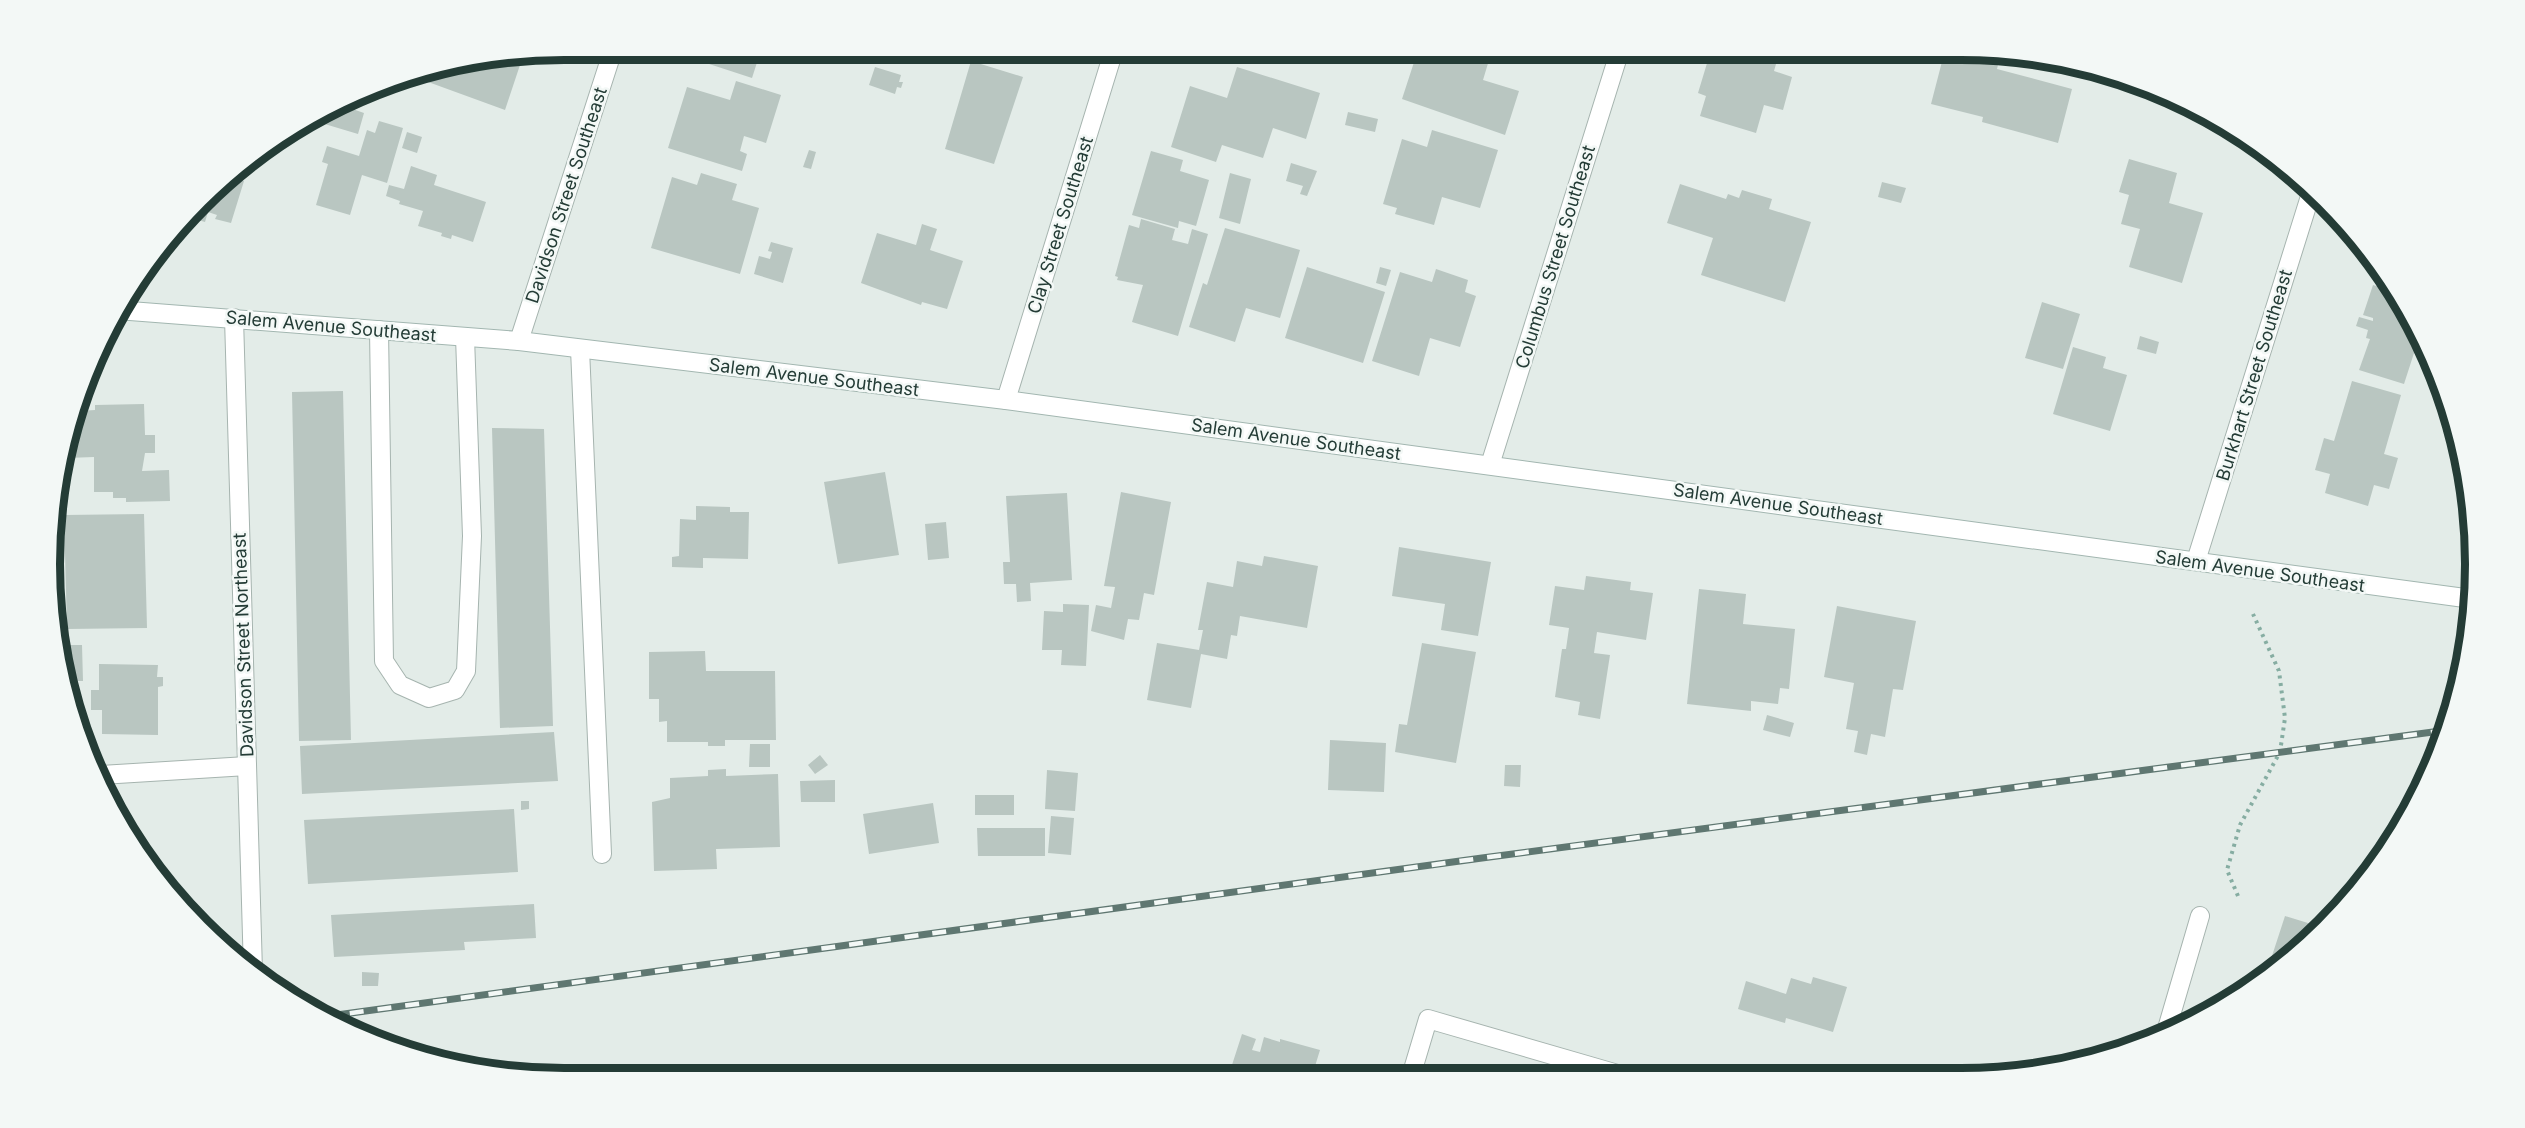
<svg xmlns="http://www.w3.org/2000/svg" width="2525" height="1128" font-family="Inter,sans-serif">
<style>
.building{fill:#b9c6c1}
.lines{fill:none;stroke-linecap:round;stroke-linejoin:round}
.service-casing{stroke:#a6b4af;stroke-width:20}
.minor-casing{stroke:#a6b4af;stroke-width:20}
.tertiary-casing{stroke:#a6b4af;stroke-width:20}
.secondary-casing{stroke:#a2b6b0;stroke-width:20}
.path{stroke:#86ada2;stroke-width:4;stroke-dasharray:3 4.5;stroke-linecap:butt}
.service{stroke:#fff;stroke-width:18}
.minor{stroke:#fff;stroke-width:18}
.tertiary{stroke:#fff;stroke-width:18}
.secondary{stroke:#fff;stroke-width:18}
.rail-casing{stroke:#5f7771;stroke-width:7}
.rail{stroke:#f3f8f6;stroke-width:4.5;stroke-dasharray:14;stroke-linecap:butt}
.labels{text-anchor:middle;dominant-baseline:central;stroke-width:5;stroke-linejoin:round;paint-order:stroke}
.street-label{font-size:18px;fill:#243c36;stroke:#f3f8f6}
.rim{fill:none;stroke:#243c36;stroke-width:8}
</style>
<rect width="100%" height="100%" fill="#e3ece8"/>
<path class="building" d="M707,50H761L752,78L703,62Z
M998,50H1026L1023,58Z
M1237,50H1289L1284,64Z
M1436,50H1492L1483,80L1519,91L1505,135L1402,99L1417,53L1433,58Z
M1711,50H1780L1774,71L1792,77L1783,110L1764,105L1756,133L1700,116L1706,96L1698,93Z
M1945,50L2000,56L1997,69L2072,89L2058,143L1982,122L1983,117L1931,104Z
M516,57L522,59L505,110L409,75Z
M971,61L1023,77L994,164L945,149Z
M875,67L901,75L899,82H903L901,88L897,87L895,94L869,85Z
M1237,67L1320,93L1306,139L1273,128L1263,158L1222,145L1216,162L1171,147L1190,86L1227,98Z
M736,81L781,95L766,143L744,136L740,151L747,154L742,171L668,148L687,87L730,100Z
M338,104L364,113L358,134L318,122L321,112Z
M1348,112L1378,119L1375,132L1345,125Z
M379,121L403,128L387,183L362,175L350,215L316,205L328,164L322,162L327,146L359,156L367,130L375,133Z
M1432,130L1498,150L1480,208L1442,197L1434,225L1395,214L1397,208L1383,204L1402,139L1427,147Z
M407,132L422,137L417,153L402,148Z
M809,150L816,152L811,169L803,167Z
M1151,151L1183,160L1180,171L1209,180L1196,226L1179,221L1178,228L1132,215Z
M2129,159L2177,173L2169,203L2203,213L2182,283L2129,267L2140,229L2121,224L2129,195L2119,192Z
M1291,163L1317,171L1307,196L1300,194L1303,186L1286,181Z
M411,166L437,175L434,185L486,202L473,242L452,235L451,239L441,236L442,233L418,226L423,211L399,204L400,201L386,196L389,185L404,189Z
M701,173L737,184L732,200L759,208L740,274L651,248L672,177L697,185Z
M1230,173L1251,179L1240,224L1219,218Z
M228,176L244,181L231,223L215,219L217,215L208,212L205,222L191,218L215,189L223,191Z
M1882,182L1906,188L1901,203L1878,197Z
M1680,184L1726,199L1728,194L1739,198L1742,190L1772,199L1769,209L1811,222L1785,302L1701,275L1713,238L1667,223Z
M1141,219L1175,229L1172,240L1188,244L1192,229L1208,234L1178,336L1132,322L1143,285L1117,280L1118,277L1115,276L1129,225L1139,228Z
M922,224L937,229L930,250L963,261L947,309L922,302L921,305L861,283L877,233L916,245Z
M1225,228L1300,250L1280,318L1246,308L1235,342L1189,327L1203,283L1207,285Z
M771,242L793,248L783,283L754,274L759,256L770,259L772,252L768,251Z
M2375,261L2383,273L2373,270Z
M1307,267L1385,292L1363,363L1285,338Z
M1380,267L1391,270L1386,286L1376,283Z
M1436,269L1468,280L1465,292L1476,296L1460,347L1430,338L1419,376L1372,361L1400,272L1432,282Z
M2373,285L2395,292L2423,337L2431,359L2414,353L2404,384L2359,370L2370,339L2366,338L2368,330L2356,326L2359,317L2373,321V318L2363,315Z
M2042,302L2080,314L2063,369L2025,358Z
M2140,336L2159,342L2156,354L2137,349Z
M2073,347L2106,357L2103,368L2127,375L2110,431L2053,414Z
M2352,381L2401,395L2384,454L2398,458L2389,489L2374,485L2368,506L2325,493L2330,474L2315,470L2324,438L2334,441Z
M343,391L351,740L299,741L292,392Z
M144,404L145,435H155V453H145L142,471L169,470L170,501L126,502V498H113V492H94V457L67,458V444L79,411L95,410V405Z
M492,428L544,429L553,726L500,728Z
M885,472L899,555L838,564L824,482Z
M1121,492L1171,502L1154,595L1144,593L1139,620L1128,619L1124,640L1091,631L1096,605L1111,608L1115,587L1104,586Z
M1067,493L1072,580L1030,583L1031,601L1017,602L1016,584H1004L1003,562H1010L1006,496Z
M696,506L730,507V512H749L748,559L703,558V568L672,567V557L679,556L680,519L696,520Z
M144,514L147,628L67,629L64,515Z
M946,522L949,558L928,560L925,524Z
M1399,547L1491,562L1478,636L1441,630L1445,604L1392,596Z
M1264,556L1318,566L1307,628L1240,616L1237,636L1231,635L1227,659L1201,654L1191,708L1147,700L1157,643L1199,650L1203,630H1198L1207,582L1233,587L1237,561L1262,566Z
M1586,576L1631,582L1630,590L1653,593L1646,640L1597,632L1594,653L1610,655L1600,719L1578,715L1580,702L1555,697L1562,649H1566L1569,628L1549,625L1555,586L1584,590Z
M1699,589L1746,594L1743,624L1795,629L1789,689L1780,688L1778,704L1751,701V711L1687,704Z
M1063,604L1089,605L1086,666L1061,665L1062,650H1042L1044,611L1063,612Z
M1837,606L1916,621L1903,690L1893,689L1885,737L1871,734L1867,755L1854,752L1858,731L1846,729L1854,683L1824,677Z
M1422,643L1476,652L1456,763L1395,752L1399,724L1407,725Z
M57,645H82L83,681H66L59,664Z
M705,651L706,671H775L776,740H725V746H708V742H667V721L659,722V699H649V652Z
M99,664L158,665L157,677H163V686L158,687V735L102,734V710H91V690H99Z
M1767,715L1794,723L1790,737L1763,730Z
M554,732L558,781L302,794L300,746Z
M1330,740L1386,743L1384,792L1328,790Z
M750,744H770V767H749Z
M820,755L828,765L815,774L808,765Z
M1505,765H1521L1520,787L1504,786Z
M726,769V776L778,774L780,847L716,849L717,869L654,871L652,802L670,798V778L708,776V770Z
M1047,770L1078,773L1075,811L1045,809Z
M835,780V802H801L800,781Z
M975,795H1014V815H975Z
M521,801H529V809L521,810Z
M933,803L939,843L869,854L863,814Z
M514,809L518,872L308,884L304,820Z
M1051,816L1074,818L1071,855L1048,853Z
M977,828H1045V856H978Z
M534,904L536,938L464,942L465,950L334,957L331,915Z
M2285,916L2321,927L2300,951L2280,965L2270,962Z
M362,972L379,973L378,986H362Z
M1813,977L1847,987L1833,1032L1786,1018L1785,1023L1738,1009L1746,981L1786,994L1791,978L1811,984Z
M1242,1034L1256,1039L1252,1050L1260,1052L1264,1037L1280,1042V1039L1320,1050L1312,1076H1235L1237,1070L1231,1068Z"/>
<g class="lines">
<g class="service-casing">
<path id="service" d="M379,330L384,661L400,685L429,698L455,690L466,671L472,536L465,337
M580,349L602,854
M101,775L247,766"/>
</g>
<g class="minor-casing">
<path id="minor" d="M519,341L613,50
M1006,400L1114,50
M1490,465L1620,50
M2196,561L2312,190
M2166,1032L2200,916
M1411,1076L1428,1019L1621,1075"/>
</g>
<g class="tertiary-casing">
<path id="tertiary" d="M234,318L253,971"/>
</g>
<g class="secondary-casing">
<path id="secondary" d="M117,310L519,341L1006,400L2472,599"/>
</g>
<path class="path" d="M2238,896L2227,870L2240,825L2280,752L2285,718L2279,671L2253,614"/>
<use href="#service" class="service"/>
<use href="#minor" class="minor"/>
<use href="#tertiary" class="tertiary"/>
<use href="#secondary" class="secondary"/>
<g class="rail-casing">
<path id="rail" d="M322,1017L1482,858L2448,730"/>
</g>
<use href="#rail" class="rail"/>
</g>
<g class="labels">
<g class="street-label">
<text transform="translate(566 195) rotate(-72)">Davidson Street Southeast</text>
<text transform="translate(1060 225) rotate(-73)">Clay Street Southeast</text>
<text transform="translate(1555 257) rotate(-73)">Columbus Street Southeast</text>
<text transform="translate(331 326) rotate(5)">Salem Avenue Southeast</text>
<text transform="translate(2254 375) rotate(-73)">Burkhart Street Southeast</text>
<text transform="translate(814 377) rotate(7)">Salem Avenue Southeast</text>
<text transform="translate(1296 439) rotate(8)">Salem Avenue Southeast</text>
<text transform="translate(1778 504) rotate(8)">Salem Avenue Southeast</text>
<text transform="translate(2260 571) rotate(8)">Salem Avenue Southeast</text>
<text transform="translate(243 645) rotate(-92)">Davidson Street Northeast</text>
</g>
</g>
<path d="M0 0H2525V1128H0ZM564 60H1961A504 504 0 0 1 2465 564V564A504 504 0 0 1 1961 1068H564A504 504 0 0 1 60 564V564A504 504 0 0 1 564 60Z" fill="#f3f8f6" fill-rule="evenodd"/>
<path class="rim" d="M564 60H1961A504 504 0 0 1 2465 564V564A504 504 0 0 1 1961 1068H564A504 504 0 0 1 60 564V564A504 504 0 0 1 564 60Z"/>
</svg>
